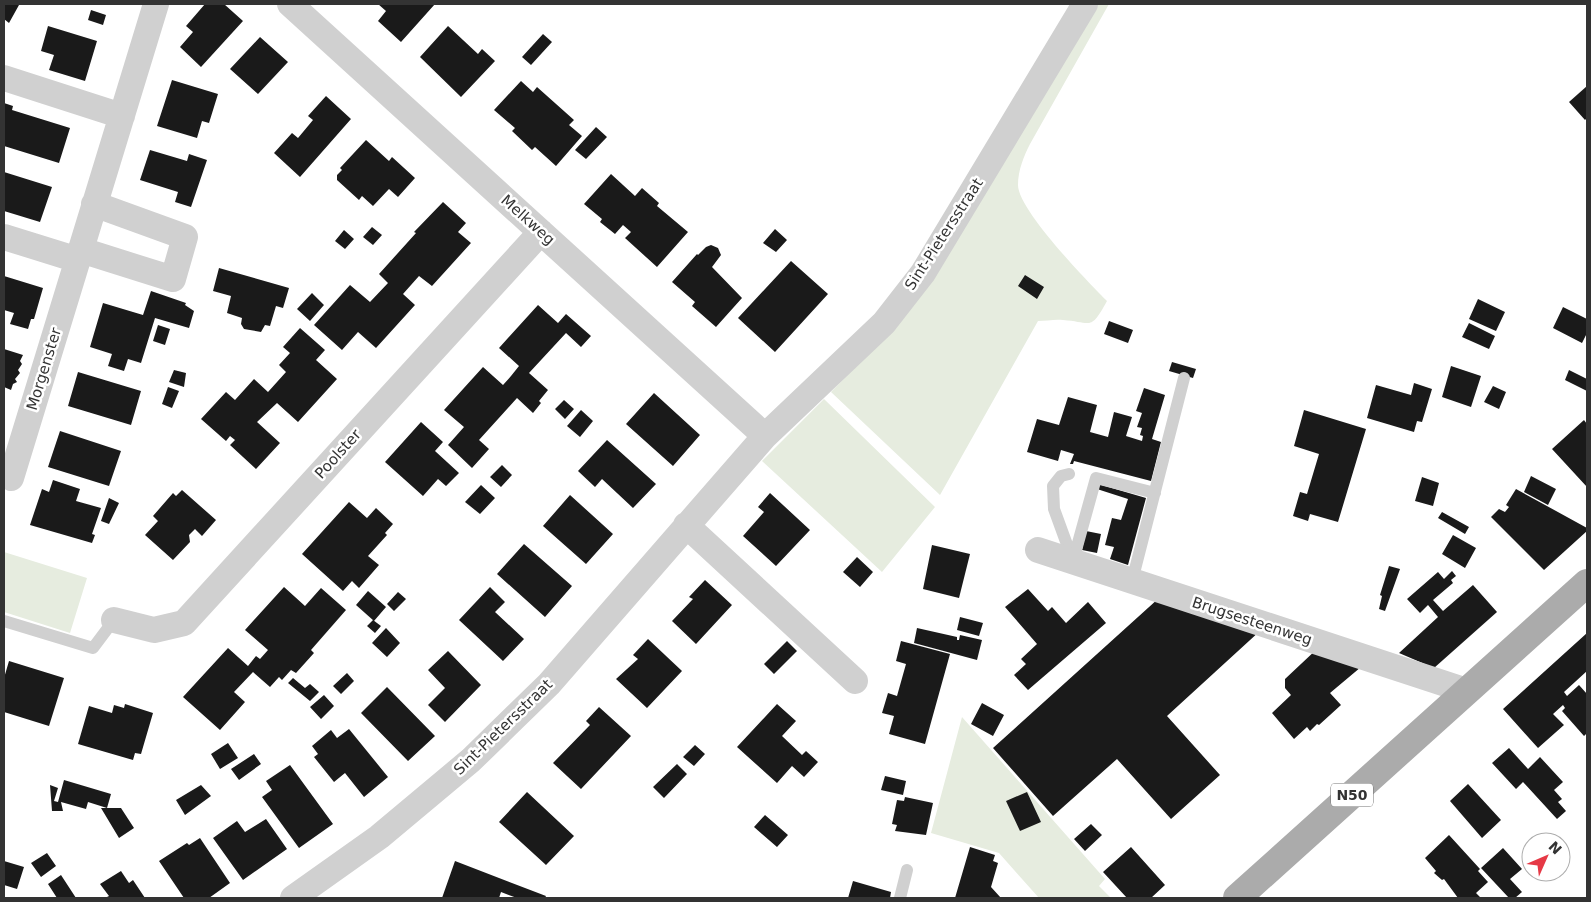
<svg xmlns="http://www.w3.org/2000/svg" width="1591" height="902" font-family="'DejaVu Sans',sans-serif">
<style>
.green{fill:#e6ecdf}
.building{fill:#1a1a1a}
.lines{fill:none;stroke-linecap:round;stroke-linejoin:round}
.lane{stroke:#d0d0d0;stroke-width:12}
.street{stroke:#d0d0d0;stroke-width:26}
.primary{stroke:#ababab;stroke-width:28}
.labels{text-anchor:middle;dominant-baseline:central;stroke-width:5;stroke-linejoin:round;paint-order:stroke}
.shield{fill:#fff;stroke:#707070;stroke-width:1}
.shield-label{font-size:14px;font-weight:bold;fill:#333}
.street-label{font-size:15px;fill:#333;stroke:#fff}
</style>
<rect width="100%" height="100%" fill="#fff"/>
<path class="green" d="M1091,4H1109L1030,144C1024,156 1018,170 1018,185C1018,210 1088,282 1107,301C1090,332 1092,322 1063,320C1055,319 1046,321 1038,321L940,495L831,392L889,332Z
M824,399L935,507L882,572L762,461Z
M4,552L87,578L70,633L4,612Z
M962,717L1105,879L1099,886L1111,898H1039L999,853L931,833Z"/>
<path class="building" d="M4,4L19,5L9,23L4,19Z
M205,4H224L243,21L201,67L180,47L193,32L186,26Z
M378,4H435L401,42L378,21L386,11Z
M91,10L106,15L103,25L88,20Z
M48,26L97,41L85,81L49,70L54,55L41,51Z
M448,26L478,54L482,49L495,61L461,97L420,57Z
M543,34L552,42L531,65L522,57Z
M260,37L288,62L258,94L230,69Z
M172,80L218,94L209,123L202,121L197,138L157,126Z
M521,81L533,92L537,87L574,120L569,125L582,136L556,166L535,147L532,150L512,131L515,128L494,110Z
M1587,86V118L1585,120L1569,102Z
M326,96L351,119L300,177L274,153L292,133L298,138L313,120L308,116Z
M4,103L13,106L12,110L70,128L59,163L4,146Z
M596,127L607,137L586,159L575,150Z
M366,140L389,161L392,157L415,178L398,197L389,189L373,206L362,196L359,200L337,180V175L342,170L340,168Z
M150,150L187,161L189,154L207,160L191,207L175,202L178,192L140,180Z
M4,172L52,187L40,222L4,211Z
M611,174L635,196L642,188L659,203L657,206L688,232L657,267L625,238L631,232L623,225L615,234L600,222L602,219L584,204Z
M443,202L466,223L458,232L471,243L432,286L419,276L403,294L415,305L376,348L358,332L342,350L314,325L350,285L370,302L388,283L379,274L416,233L414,232Z
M372,227L382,235L373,245L363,237Z
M775,229L787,240L776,252L763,243Z
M344,230L354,239L345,249L335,241Z
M711,245L718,248L721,255L712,267L742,298L716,327L692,306L695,302L672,282L697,254L698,255L706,247Z
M791,261L828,294L775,352L738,318Z
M219,268L289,288L283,308L276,306L270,326L265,325L261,332L244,329L241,324L242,318L227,313L231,296L213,291Z
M1025,275L1044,287L1037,299L1018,286Z
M4,276L43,288L34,319H31L28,329L10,324L14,313L4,310Z
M151,291L186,303L185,305L194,311L189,328L155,318L141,363L128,359L124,371L108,366L112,354L90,347L103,303L143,315Z
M312,293L324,305L310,321L297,309Z
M1478,299L1505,312L1496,331L1469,319Z
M538,305L558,323L566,314L591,336L581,347L566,333L529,373L548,390L539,401L541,403L533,413L517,398L479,440L489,449L472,468L448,445L464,427L444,410L483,367L503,385L511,376L519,366L499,348Z
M1563,307L1587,319V333L1582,343L1553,328Z
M1109,321L1133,330L1128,343L1104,334Z
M1469,323L1495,336L1489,349L1462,337Z
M158,325L170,329L165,345L153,341Z
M300,328L325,350L316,360L337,379L298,422L277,403L257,422L280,443L256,469L230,445L235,440L230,436L226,441L201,419L226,392L235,400L254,379L268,392L286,372L279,365L290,353L283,347Z
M4,349L23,355L20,361L22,364L18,370L20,373L15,379L17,382L13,384L11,390L4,387Z
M1172,362L1196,369L1193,378L1169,371Z
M1451,366L1481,376L1471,407L1442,397Z
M174,370L186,373L184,387L169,382Z
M1569,370L1587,379V391L1565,380Z
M78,372L141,391L131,425L68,406Z
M1414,383L1432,389L1422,422L1417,421L1414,432L1367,418L1376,385L1411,395Z
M1493,386L1506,392L1499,409L1484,402Z
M168,387L179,391L172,408L162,404Z
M1144,388L1165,395L1152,439L1161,442L1151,481L1074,461L1073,464H1070L1074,454L1061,450L1058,461L1027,452L1037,419L1059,425L1068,397L1097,405L1090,432L1108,437L1114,412L1132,417L1126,436L1142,441L1143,436L1140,435L1142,428L1137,427L1142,413L1136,411Z
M654,393L700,435L673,466L626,424Z
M564,400L574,409L565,419L555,409Z
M581,410L593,421L580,437L567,426Z
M1304,410L1366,429L1338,522L1310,514L1308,521L1293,516L1300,492L1307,494L1319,454L1294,446Z
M1584,420L1587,424V487L1552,449Z
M421,422L443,442L435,451L459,473L446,486L438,479L423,496L385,462Z
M60,431L121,451L109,486L48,467Z
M607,440L656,484L633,508L602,479L595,487L578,471Z
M502,465L512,475L501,487L490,477Z
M1531,476L1556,489L1548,505L1524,492Z
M1422,477L1439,483L1433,506L1415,501Z
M53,480L80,489L76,501L101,508L92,534L95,535L92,543L30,525L42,489L49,492Z
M1098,484L1146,498L1128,565L1110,559L1114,547L1105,545L1112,518L1121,520L1128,499L1097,489Z
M481,485L495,498L480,514L465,502Z
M1516,489L1587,528V531L1544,570L1491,517L1499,509L1505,512L1509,507L1506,505Z
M182,490L216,520L202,536L195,529L189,535L190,542L173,560L145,535L158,521L153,516L173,493L176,496Z
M770,493L810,530L776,566L743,536L764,512L758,507Z
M570,495L613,534L586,564L543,526Z
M109,498L119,503L109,524L101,521Z
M349,502L367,518L376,508L393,524L385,533L387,535L368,556L379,565L359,588L352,581L343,591L302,554Z
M1442,512L1469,527L1465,534L1438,518Z
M1086,531L1101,534L1097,553L1082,550Z
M1453,535L1476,548L1465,568L1442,554Z
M524,544L572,586L545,617L497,574Z
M932,545L970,554L959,598L923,589Z
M857,557L873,572L860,587L843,572Z
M1389,566L1400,569L1385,611L1379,609L1382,596L1380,595Z
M1452,571L1456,576L1451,580L1453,583L1433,600L1443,611L1473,585L1497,612L1434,668L1399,653L1438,617L1428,605L1420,613L1407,599L1438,572L1444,579Z
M705,580L732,605L696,644L672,621L693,599L689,597Z
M284,587L305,606L321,588L346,610L311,650L314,653L296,673L291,670L282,680L279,677L270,687L253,672L234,692L245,702L220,730L183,697L228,648L248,666L256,656L260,659L268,650L245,630Z
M490,587L505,602L495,612L524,639L503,661L459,620Z
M1028,589L1048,611L1052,607L1066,623L1088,602L1106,623L1028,690L1014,675L1026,664L1021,659L1037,644L1005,607Z
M368,591L386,607L374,621L356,605Z
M398,592L406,599L394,611L387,604Z
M1159,598L1261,630L1167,716L1220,775L1171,819L1117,759L1053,816L993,748Z
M960,617L983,623L979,636L957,630Z
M373,620L381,626L375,633L367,626Z
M386,628L400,643L387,657L372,643Z
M917,628L957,637V640H959L960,635L982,640L977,660L914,643Z
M1587,633V671L1564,692L1567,696L1579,685L1587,694V733L1584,736L1562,711L1565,708L1563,705L1553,714L1564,725L1538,748L1503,709Z
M648,639L682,671L647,708L616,679L638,659L633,655Z
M787,641L797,651L774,674L764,664Z
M901,641L950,654L925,744L889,734L894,716L882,713L888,693L897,696L906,664L896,661Z
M1318,648L1361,667L1330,693L1341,705L1319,725L1317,724L1310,731L1307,727L1294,739L1272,713L1291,695L1285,688V679Z
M448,651L481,685L445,722L428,705L445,688L428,670Z
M9,661L64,678L49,726L4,712V678Z
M347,673L354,681L341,694L333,686Z
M293,678L305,688L310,684L319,692L310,701L288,683Z
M387,687L435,736L408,761L361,713Z
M324,695L334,706L321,719L310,707Z
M982,703L1004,715L993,736L971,724Z
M125,704L153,713L141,754L135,753L133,760L78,744L89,706L112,713L114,705L124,708Z
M777,704L796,721L782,736L802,755L806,751L818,762L804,777L792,766L777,783L737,747Z
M599,707L631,736L581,789L553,763L590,725L586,721Z
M349,729L388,777L364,797L345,773L334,782L314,757L318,754L312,746L331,730L337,738Z
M228,743L238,758L220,769L211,754Z
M695,745L705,754L694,766L683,757Z
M1509,748L1528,769L1540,757L1563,782L1554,790L1562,799L1558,802L1566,811L1557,819L1523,782L1516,789L1492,763Z
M254,754L261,764L239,780L231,769Z
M677,764L687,774L664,798L653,787Z
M290,765L333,824L299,848L262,797L272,790L266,781Z
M885,776L906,781L903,795L881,790Z
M64,780L111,794L107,808L88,802L86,809L61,802L63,811H52L50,785L58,788L54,801L58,802Z
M1468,784L1501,820L1482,838L1450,801Z
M201,785L211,796L185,815L176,800Z
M527,792L574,836L546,865L499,822Z
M1027,792L1041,822L1020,831L1006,801Z
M905,797L933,803L926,835L895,831L897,825L892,824L897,800L904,801Z
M101,808H121L134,828L119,838Z
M765,815L788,835L777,847L754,827Z
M266,819L287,849L243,880L213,838L237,821L245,832Z
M1091,824L1102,835L1085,851L1074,839Z
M1449,835L1480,869L1478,871L1488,882L1476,893L1481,898H1458L1444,879L1442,880L1434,873L1436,871L1425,858Z
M200,838L230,883L209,898H184L159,861L187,843L189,845Z
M970,847L995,855L993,861L998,863L991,887L1001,898H955Z
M1131,847L1165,885L1151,898H1127L1103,872Z
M1503,848L1522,869L1510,879L1522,892L1515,898H1509L1481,868Z
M47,853L56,866L41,877L31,863Z
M4,861L24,867L17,889L4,885Z
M455,861L546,896L545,898H517L501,892L499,898H442Z
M121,871L129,883L133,880L145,898H105L109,896L100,884Z
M61,875L76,898H57L48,884Z
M853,881L891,892L890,898H848Z"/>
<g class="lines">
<path class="lane" d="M1069,474L1061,476L1053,486L1054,509L1073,561
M1073,561L1096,478L1155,493
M1132,581L1184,378
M4,621L93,648L114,620
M900,898L907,870"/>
<path class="street" d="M290,4L765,436
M4,78L122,116
M4,237L78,260
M81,250L173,279L185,237L94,204
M11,478L156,4
M686,525L855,681
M1038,550L1467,691
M114,620L154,630L184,623L541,232
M293,898L379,837L471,760L549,684L765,436L884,323L923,273L1085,4"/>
<path class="primary" d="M1237,898L1587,583"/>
</g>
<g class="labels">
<rect class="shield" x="1331" y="783.5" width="42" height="23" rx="4"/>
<g class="shield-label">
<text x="1352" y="795">N50</text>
</g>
<g class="street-label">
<text transform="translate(528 220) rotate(42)">Melkweg</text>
<text transform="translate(944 234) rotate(-57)">Sint-Pietersstraat</text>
<text transform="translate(44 369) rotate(-73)">Morgenster</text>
<text transform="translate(338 454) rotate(-48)">Poolster</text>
<text transform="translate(1252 621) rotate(18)">Brugsesteenweg</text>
<text transform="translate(503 727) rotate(-44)">Sint-Pietersstraat</text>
</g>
</g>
<rect width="1591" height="902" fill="none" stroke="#333333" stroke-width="10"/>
<g transform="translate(1546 857) rotate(45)"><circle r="24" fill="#ffffff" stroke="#adadad"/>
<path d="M0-4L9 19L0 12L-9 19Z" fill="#e63946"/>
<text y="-8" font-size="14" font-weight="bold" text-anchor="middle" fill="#333333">N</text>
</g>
</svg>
